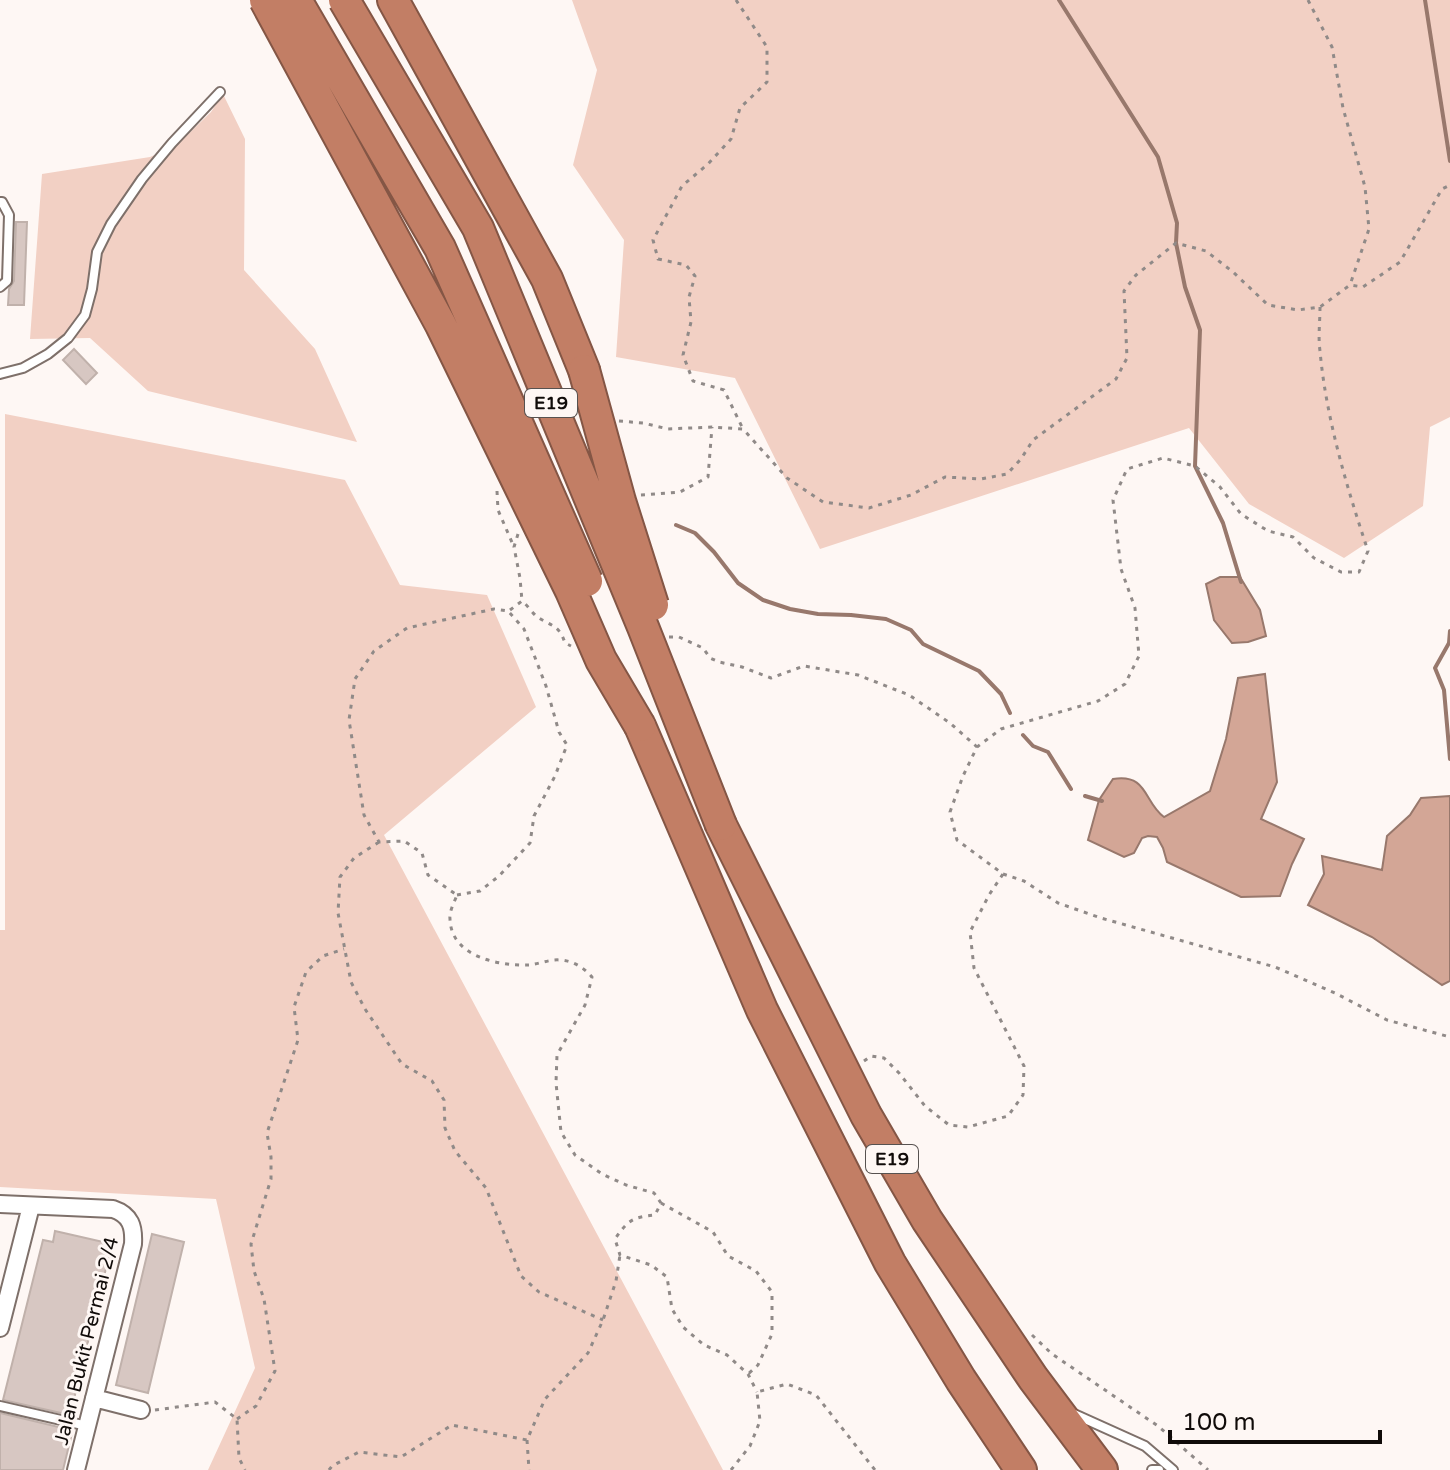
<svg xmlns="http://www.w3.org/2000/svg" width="1450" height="1470" font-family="'Varela Round',sans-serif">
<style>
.green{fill:#f2d0c4}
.water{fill:#d3a696;stroke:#98786c;stroke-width:2}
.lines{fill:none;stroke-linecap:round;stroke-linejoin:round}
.stream{stroke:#98786c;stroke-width:4}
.building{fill:#d7c7c2;stroke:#c0b1ab;stroke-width:2}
.lane-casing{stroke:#7e706a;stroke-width:12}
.street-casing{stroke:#7e706a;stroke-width:20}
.highway-casing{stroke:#845645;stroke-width:34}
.path{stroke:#908a88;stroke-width:3;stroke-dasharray:4 6;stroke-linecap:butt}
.lane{stroke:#fff;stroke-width:8}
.street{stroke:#fff;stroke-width:16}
.highway{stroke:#c27e65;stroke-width:30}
.highway-bridge-casing{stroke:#845645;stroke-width:34;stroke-linecap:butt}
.highway-bridge{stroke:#c27e65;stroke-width:30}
.labels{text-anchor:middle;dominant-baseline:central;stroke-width:6;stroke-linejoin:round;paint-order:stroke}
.shield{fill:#fef7f4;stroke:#575250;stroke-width:2}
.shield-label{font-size:18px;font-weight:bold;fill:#100b09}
.street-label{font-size:20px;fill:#100b09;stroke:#fef7f4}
</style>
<rect width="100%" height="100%" fill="#fef7f4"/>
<path class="green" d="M572,0H1450V417L1430,427L1423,506L1344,558L1249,504L1189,428L820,549L735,378L616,357L624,240L573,165L597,70Z
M223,94L245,139L244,270L315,349L357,442L148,391L90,338L30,339L42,174L150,157L177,145L211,112Z
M5,414L345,480L400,585L487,595L536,707L384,835L723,1470H208L255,1368L216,1199L0,1187V930H5Z"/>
<path class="water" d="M1220,577H1240L1260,610L1266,636L1248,642L1232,643L1214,620L1206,584Z
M1265,674L1277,782L1261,819L1304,839L1292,864L1280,896L1241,897L1167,862L1163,848L1157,837L1148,836L1142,838L1134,853L1124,857L1088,840L1099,800L1113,779C1148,773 1144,803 1164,817L1210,791L1226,739L1238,678Z
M1450,796V981L1442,985L1372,937L1308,905L1324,874L1322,856L1382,870L1387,836L1410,815L1421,798Z"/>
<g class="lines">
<path class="stream" d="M1059,0L1158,157L1177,223L1176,243L1185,287L1200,330L1195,466L1223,523L1241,582
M1425,0L1450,161
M676,525L695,533L714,552L738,583L763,600L790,609L818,614L851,615L886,619L911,630L923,644L979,671L1001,694L1010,713
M1450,631L1449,643L1435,668L1444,690L1450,759
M1023,735L1033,746L1048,752L1071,789
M1085,796L1102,801"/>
</g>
<path class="building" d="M16,222H27L24,305H8L9,289L14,281Z
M74,349L97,373L86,384L63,360Z
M55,1231L112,1244L70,1415L3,1400L43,1240L53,1242Z
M152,1234L184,1242L148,1393L116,1385Z
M0,1413L67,1429V1431L72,1433L63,1470H0Z"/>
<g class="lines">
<g class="lane-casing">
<path id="lane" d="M0,202H2L9,215L7,281L0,287
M0,374L23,368L48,354L68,338L85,315L92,289L97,252L111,224L142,179L172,143L220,92
M0,1406L87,1426
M1074,1414L1145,1446L1173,1470
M1152,1470H1159"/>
</g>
<g class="street-casing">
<path id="street" d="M0,1204L113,1209C131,1215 134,1227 133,1244L76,1470
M0,1328L31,1206
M94,1398L141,1410"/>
</g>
<g class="highway-casing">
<path id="highway" d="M393,0L547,279L584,370
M640,726L762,1010L890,1263L961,1380L1021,1470
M721,825L866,1115L927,1220L1033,1378L1102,1470"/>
</g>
<path class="path" d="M736,0L767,47V82L740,108L731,139L708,164L682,186L653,240L658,259L686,265L695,276L689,297L691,322L683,355L693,381L724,390L743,429
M1308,0L1332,47L1343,108L1365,187L1369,229L1350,285
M1320,307C1320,322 1318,337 1320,351C1326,418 1347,488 1368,551L1359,572H1341L1314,558L1293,537L1268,531L1241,514L1220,487L1195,466L1163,458L1127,469L1113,500L1121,569L1135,608L1139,656L1125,684L1098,701L1001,729L977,747L963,776L950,812L957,840L1003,874L1024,881L1058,903L1101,918L1275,967L1335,993L1387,1020L1450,1037
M619,421L643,423L668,429L712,427L743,429L787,478L823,502L869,508L911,495L945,477L981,479L1007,474L1021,459L1033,440L1116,379L1127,358L1124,291L1136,275L1176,243L1206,251L1233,272L1268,305L1298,310L1320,307L1350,285L1363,287L1400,262L1442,189L1450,185
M497,491L498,510L514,547
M641,495L680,492L708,477L712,427
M518,534L514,547L520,578L522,601
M510,610L522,601C527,605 531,611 536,616C550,626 559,624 565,643L571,646
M669,637H679L703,648L710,658L719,662L742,667L771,678L804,666L858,675L909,695L950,723L977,747
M379,842L354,858L340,877L338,913L351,982L365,1009L402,1064L432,1081L444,1100L445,1128L455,1151L486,1188L521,1276L539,1292L603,1320
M457,895L480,891L499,876L530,843L534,816L555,776L567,745L559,732L546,686L524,629L508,611L494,609L407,628L374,651L355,679L349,720L364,815L379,842L404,841L422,853L428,875L457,895C454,903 449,912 450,919C451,957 499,966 529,965C539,964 550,959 560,960C574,961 584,968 592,977L585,1005L557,1055L556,1083L561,1132L575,1155L602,1174L626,1185L654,1193L661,1203L655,1215C633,1217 628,1220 615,1239L620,1255L651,1265L667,1277L672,1309L683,1327L704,1345L727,1355L748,1374L757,1392
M864,1061L871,1056L884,1058L899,1073L925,1106L949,1125L968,1127L1008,1116L1023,1095L1024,1066L974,968L970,932L989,895L1003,874
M661,1203L713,1232L728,1256L756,1271L772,1292V1334L758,1365L748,1374
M1032,1335L1052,1354L1158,1426L1208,1470
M155,1410L215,1402L237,1419L239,1458L245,1470
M237,1419L256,1406L275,1371L264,1299L254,1271L251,1244L271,1179V1157L267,1133L298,1040L294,1007L306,972L323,956L344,949
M527,1440L529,1470
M329,1470L332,1466L359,1452L401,1457L452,1425L527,1440L545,1399L588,1353L603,1320L616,1281L620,1255
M731,1470L750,1446L760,1421L757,1392L787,1384L816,1395L875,1470"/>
<use href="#lane" class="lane"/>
<use href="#street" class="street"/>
<use href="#highway" class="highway"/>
<g class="highway-bridge-casing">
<path id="highway-bridge" d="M265,0L441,325L571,591L601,660L640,726
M296,0L440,248L587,581
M344,0L478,228L643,627L721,825
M584,370L620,501L653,605"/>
</g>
<use href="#highway-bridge" class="highway-bridge"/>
</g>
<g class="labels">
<g class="shield">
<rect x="525" y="389" width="52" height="28" rx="6"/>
<rect x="866" y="1145" width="52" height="28" rx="6"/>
</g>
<g class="shield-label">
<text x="551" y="403">E19</text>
<text x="892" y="1159">E19</text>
</g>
<g class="street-label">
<text transform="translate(87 1341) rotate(-76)">Jalan Bukit Permai 2/4</text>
</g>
</g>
<path d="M1170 1430v12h210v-12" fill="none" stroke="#100b09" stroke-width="4"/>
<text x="1182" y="1430" font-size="24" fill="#100b09" stroke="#fef7f4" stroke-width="6" paint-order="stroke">100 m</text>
</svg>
